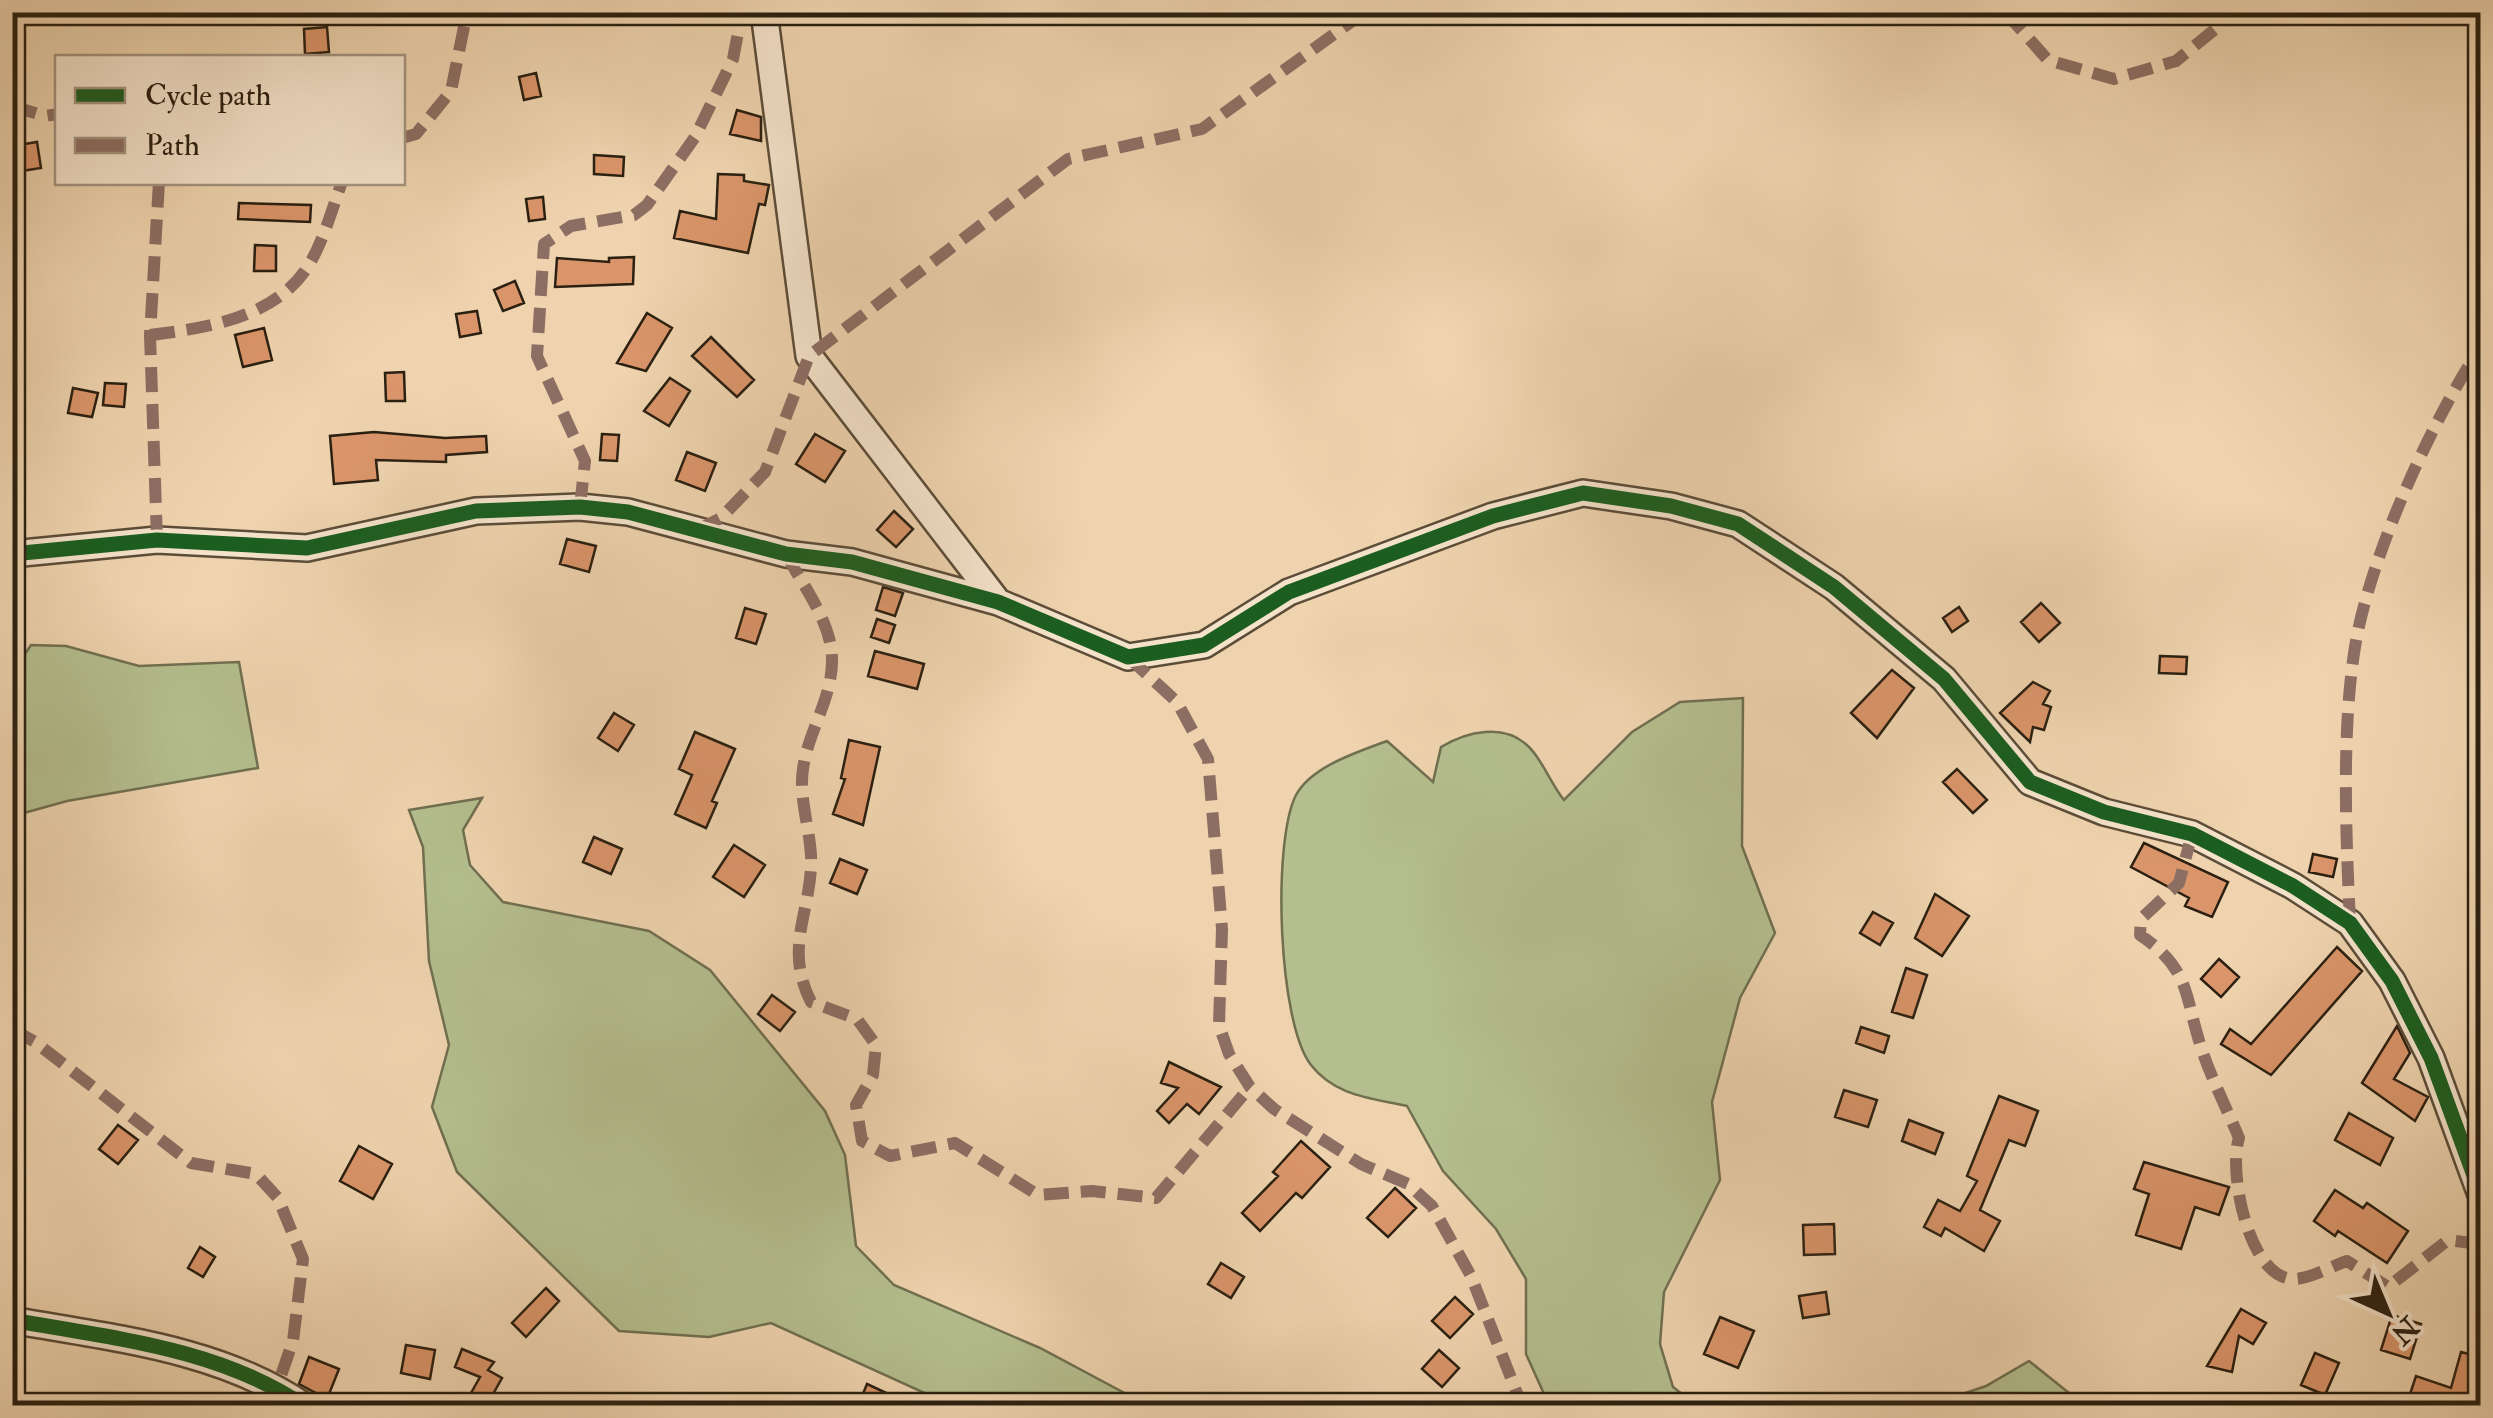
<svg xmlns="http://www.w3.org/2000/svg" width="2493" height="1418" font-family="'IM FELL Double Pica',serif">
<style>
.green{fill:#b4be8e;stroke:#706f50;stroke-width:2.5}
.building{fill:#da956a;stroke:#2b2011;stroke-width:2.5}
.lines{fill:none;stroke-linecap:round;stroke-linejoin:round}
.minor-casing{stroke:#5c4d38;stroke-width:30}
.minor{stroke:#f4e2ca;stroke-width:25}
.quiet{stroke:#8d6e63;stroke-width:12;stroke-dasharray:25 12;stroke-linecap:butt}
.cycleway-casing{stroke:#f4e2ca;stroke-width:21}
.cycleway{stroke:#1b5e20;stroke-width:15}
</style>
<rect width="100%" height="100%" fill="#eed3ae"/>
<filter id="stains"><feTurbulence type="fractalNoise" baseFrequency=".002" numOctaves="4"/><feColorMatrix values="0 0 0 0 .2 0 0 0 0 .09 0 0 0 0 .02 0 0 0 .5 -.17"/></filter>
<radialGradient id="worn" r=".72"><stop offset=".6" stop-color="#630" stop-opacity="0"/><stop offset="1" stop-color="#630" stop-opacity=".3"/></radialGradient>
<path class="green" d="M31,645L66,646L139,666L239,662L258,768L67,801L13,816V672Z
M1743,698L1742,846L1775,933L1740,998L1712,1102L1720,1180L1664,1292L1660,1344L1673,1387L1696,1405H1549L1526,1354V1279L1496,1229L1443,1171L1407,1106C1371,1098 1335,1096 1311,1065C1278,1023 1272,842 1296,795C1312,766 1358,752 1387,741L1433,782L1441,747C1466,732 1504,722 1529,747C1543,761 1551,784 1564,800L1632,732L1680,702Z
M482,798L463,830L470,865L503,902L649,931L710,970L825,1111L845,1155L856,1246L894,1285L1040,1348L1147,1405L942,1401L771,1323L709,1337L619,1331L457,1172L432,1107L449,1045L429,961L423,847L409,810Z
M2029,1361L2084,1405H1930L1986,1386Z"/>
<path class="building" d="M327,27L329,52L305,54L304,29Z
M536,73L541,96L524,100L519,77Z
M737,110L761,117V141L730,134Z
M37,142L41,168L15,172L12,146Z
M594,155L624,157L623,176L594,174Z
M718,174L744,175V181L769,185L765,205L759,204L748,253L674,238L680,211L716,219Z
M543,197L545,219L529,221L526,199Z
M239,203L311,205L310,222L238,219Z
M255,245L276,246V271H254Z
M634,257L633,284L555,287L557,258L609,262V258Z
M515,281L524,303L503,311L494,290Z
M477,311L481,333L460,337L456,314Z
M647,313L672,328L646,371L617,363Z
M264,328L272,360L243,367L235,335Z
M711,337L754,380L737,397L692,356Z
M404,372L405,401H386L385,373Z
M670,378L690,391L669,426L644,411Z
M105,383L126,384L124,407L103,405Z
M73,388L98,393L92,417L68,413Z
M374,432L445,438L486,436L487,452L446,455V462L376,460L378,480L334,484L330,436Z
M602,434L619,435L617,461L600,460Z
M815,434L845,451L825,482L796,464Z
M687,452L716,463L705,491L676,480Z
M894,511L913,529L896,547L877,530Z
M567,539L596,546L589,572L560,564Z
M883,587L903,593L895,616L876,610Z
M2041,603L2060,623L2039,642L2021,622Z
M1959,607L1968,621L1952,632L1943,618Z
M745,608L766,614L756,644L736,638Z
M877,619L895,625L889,643L871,637Z
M875,651L924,664L917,689L868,676Z
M2160,656L2187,657L2186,674L2159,673Z
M1892,670L1914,688L1877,738L1851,713Z
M2033,682L2050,691L2043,704L2051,707L2044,730L2033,727L2030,742L2000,713Z
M614,713L634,725L618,751L598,738Z
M695,732L735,749L712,801L717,803L706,828L675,814L692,775L679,769Z
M849,740L880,747L863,825L833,814L845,779L841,778Z
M1957,769L1987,800L1973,813L1943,782Z
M594,837L622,849L611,874L583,862Z
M2144,843L2228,882L2212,917L2185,906L2189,898L2131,867Z
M734,845L765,865L744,897L713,877Z
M2313,854L2337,859L2333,877L2309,872Z
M840,859L867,870L857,894L830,883Z
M1935,894L1969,916L1942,956L1915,938Z
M1873,912L1893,923L1880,945L1860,933Z
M2337,947L2362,971L2271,1075L2221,1044L2230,1029L2251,1044Z
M2219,959L2239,977L2221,997L2201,979Z
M1906,968L1927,975L1913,1018L1892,1012Z
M772,995L795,1012L780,1031L758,1014Z
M2397,1026L2410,1053L2394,1079L2428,1097L2415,1121L2362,1083Z
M1861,1027L1889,1036L1884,1053L1856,1043Z
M1169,1062L1221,1087L1199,1114L1187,1104L1169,1123L1157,1111L1178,1088L1161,1083Z
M1844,1090L1877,1100L1868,1127L1835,1117Z
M1999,1096L2038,1111L2025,1146L2009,1140L1980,1210L2000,1221L1984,1251L1945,1228L1941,1236L1924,1227L1938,1200L1960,1211L1977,1181L1967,1176Z
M2349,1113L2393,1138L2380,1165L2335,1140Z
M1909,1120L1943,1133L1935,1154L1902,1141Z
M118,1125L138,1140L118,1164L99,1149Z
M1301,1141L1330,1167L1302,1198L1296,1193L1260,1231L1242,1213L1278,1176L1273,1172Z
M359,1146L392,1164L373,1199L340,1181Z
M2144,1162L2229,1187L2219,1215L2195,1207L2181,1249L2136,1235L2149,1194L2134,1189Z
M1395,1188L1416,1208L1388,1237L1367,1218Z
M2335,1190L2363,1208L2367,1203L2408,1231L2387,1263L2338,1231L2335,1236L2314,1221Z
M1834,1224L1835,1254L1804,1255L1803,1225Z
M200,1247L215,1257L203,1277L188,1268Z
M1221,1263L1244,1277L1231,1298L1208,1284Z
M546,1288L559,1301L526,1337L512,1323Z
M1826,1292L1829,1314L1803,1318L1799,1296Z
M1455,1297L1473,1314L1450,1338L1432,1321Z
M2241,1309L2266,1323L2253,1344L2239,1336L2232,1372L2207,1366Z
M2392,1315L2421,1324L2410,1359L2381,1350Z
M1720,1317L1754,1331L1738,1368L1704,1354Z
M406,1345L435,1350L430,1379L401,1373Z
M462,1349L494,1362L488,1370L502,1378L488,1403L471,1393L480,1377L455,1367Z
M1439,1350L1459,1368L1442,1387L1422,1369Z
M2461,1352L2480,1357L2475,1396L2480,1398V1406H2406L2416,1376L2451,1388Z
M2315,1353L2339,1363L2325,1395L2301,1385Z
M309,1357L339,1369L327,1399L299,1384Z
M867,1384L914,1406H858Z"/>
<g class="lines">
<g class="minor-casing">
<path id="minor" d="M764,12L809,356L998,602
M12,554L157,540L307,548L476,511L580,507L628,512L786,554L852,562L998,602L1128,657L1204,645L1289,592L1493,516L1583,493L1671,506L1738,524L1834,587L1944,679L2030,782L2104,812L2192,834L2293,886L2350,923L2392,981L2431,1058L2480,1192
M12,1320C111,1338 219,1348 304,1406"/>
</g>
<use href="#minor" class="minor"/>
<path class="quiet" d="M2005,12L2048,60L2114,79L2176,61L2236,12
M12,106L45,116L58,114
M402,138L416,134L451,91L467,12
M150,335C206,328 278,318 310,263C324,239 332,209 342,182
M580,507L585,461L537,356L544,244L571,226L634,215L647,205L695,137L733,59L742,12
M697,530L721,518L765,472L809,356L1068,159L1202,129L1365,12
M157,540L150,335L159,182
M786,554C803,586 831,621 832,658C833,698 808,731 803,769C798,801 813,836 811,868C808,918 785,950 811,1002L857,1019L876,1045L873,1075L856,1105L862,1141L890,1156L955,1143L1038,1195L1092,1191L1156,1198L1250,1087
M1128,657L1177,702L1208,759L1222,929L1219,1025L1229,1054L1250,1087L1274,1109L1361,1164L1408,1184L1432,1206L1471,1276L1522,1406
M2192,834L2179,883L2141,919L2140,935C2192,970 2184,997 2202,1050C2212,1080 2227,1109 2239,1138C2228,1170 2248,1279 2294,1279C2310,1279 2332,1266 2347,1261L2388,1287L2448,1240L2480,1244
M2350,923C2346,836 2341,727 2356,641C2372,553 2431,422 2480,348
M12,1029L35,1042L191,1163L256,1174L278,1198L303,1259L293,1341L277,1387"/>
<g class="cycleway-casing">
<path id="cycleway" d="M12,554L157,540L307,548L476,511L580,507L628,512L786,554L852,562L998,602L1128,657L1204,645L1289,592L1493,516L1583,493L1671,506L1738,524L1834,587L1944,679L2030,782L2104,812L2192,834L2293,886L2350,923L2392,981L2431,1058L2480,1192
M12,1320C111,1338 219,1348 304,1406"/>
</g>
<use href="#cycleway" class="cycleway"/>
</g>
<rect width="2493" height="1418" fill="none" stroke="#eed3ae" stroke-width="50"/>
<rect x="15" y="15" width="2463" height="1388" fill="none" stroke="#2b2011" stroke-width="5"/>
<rect x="25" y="25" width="2443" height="1368" fill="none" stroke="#2b2011" stroke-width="2.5"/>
<rect x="55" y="55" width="350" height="130" fill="#f4e2ca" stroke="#a49480" stroke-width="2.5"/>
<rect x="75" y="88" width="50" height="15" fill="#1b5e20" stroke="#a49480" stroke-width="2.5"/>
<text x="145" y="105" font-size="30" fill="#2b2011">Cycle path</text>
<rect x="75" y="138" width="50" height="15" fill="#8d6e63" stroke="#a49480" stroke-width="2.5"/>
<text x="145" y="155" font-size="30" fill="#2b2011">Path</text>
<g transform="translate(2388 1313) rotate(136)" stroke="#f4e2ca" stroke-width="8" paint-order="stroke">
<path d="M0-8L18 38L0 25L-18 38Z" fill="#2b2011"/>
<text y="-15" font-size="28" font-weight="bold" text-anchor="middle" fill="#2b2011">N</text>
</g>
<rect width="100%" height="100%" filter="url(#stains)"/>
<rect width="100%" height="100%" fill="url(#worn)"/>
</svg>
